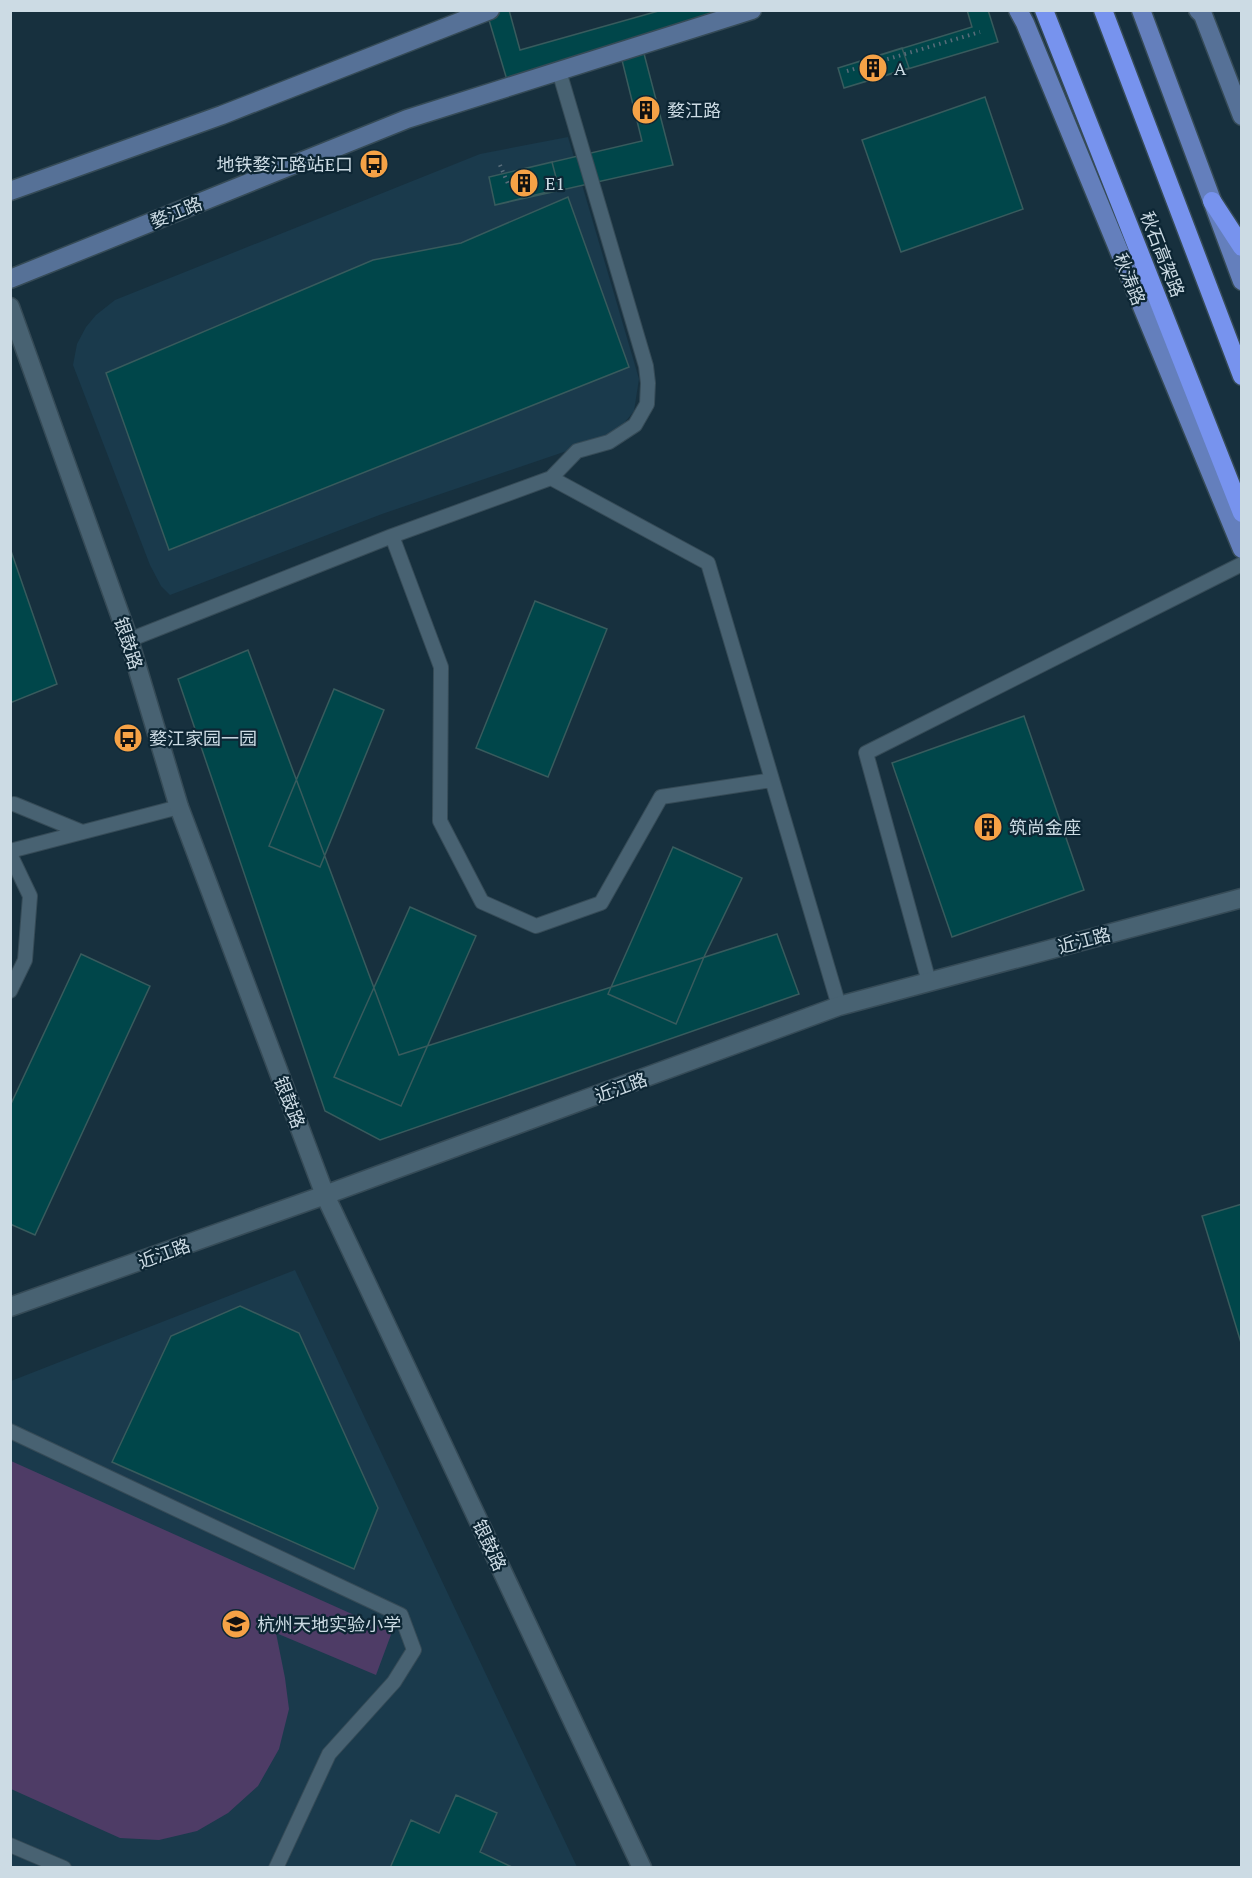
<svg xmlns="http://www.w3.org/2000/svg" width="1252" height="1878" font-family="'PT Serif','Noto Sans SC',serif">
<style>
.built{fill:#1a3a4c}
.green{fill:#4e3c66}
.building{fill:#00464a;stroke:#385b5d;stroke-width:1.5}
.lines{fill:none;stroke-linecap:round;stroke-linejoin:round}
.lane-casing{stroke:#364b57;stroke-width:16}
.street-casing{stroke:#364b57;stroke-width:21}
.secondary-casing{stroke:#364b57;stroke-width:21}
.primary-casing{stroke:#364b57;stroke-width:21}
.highway-casing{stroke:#364b57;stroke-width:21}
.path{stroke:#586d7a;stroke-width:4;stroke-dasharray:1.5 4.5;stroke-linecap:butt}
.lane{stroke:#486272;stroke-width:14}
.street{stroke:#486272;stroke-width:18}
.secondary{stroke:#567197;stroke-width:18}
.primary{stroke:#647fbc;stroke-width:18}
.highway{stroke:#7793ee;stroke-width:18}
.labels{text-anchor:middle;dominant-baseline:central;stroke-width:4.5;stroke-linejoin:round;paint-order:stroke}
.poi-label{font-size:18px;fill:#ccdbe4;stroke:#0d2634;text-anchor:start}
.street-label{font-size:18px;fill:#ccdbe4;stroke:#0d2634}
</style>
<rect width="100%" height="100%" fill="#17303e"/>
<path class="built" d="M568,137L639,379L634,411L621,427L596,441L382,514L170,595L161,586L150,565L73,365L77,344L86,327L96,315L115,300L480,154Z
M295,1270L577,1867L11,1868V1381Z"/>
<path class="green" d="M11,1461L392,1632L376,1675L276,1633L285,1678L289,1709L279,1749L258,1786L228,1813L197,1831L159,1840L120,1838L11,1789Z"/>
<path class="building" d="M486,10H509L520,50L662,10H755L641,42L673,165L495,205L489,177L642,141L619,48L507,80Z
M967,10H988L998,42L844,88L838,68L972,27Z
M902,48L909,68L844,88L838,68Z
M985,97L1023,209L901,252L862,140Z
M552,162L559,189L495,205L489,177Z
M568,197L629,367L169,550L106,373L373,260L461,243Z
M10,548L57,684L10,703Z
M535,601L607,629L548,777L476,748Z
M248,650L399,1055L777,934L799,994L380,1140L325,1111L178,679Z
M334,689L384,710L320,867L269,846Z
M1024,716L1084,890L952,937L892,763Z
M673,847L742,878L704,957L676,1024L608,994Z
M410,907L476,936L401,1106L334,1077Z
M81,954L150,986L35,1235L10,1224V1106Z
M1242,1204V1346L1202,1216Z
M240,1306L299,1333L378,1508L354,1569L112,1462L171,1336Z
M456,1795L497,1813L480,1852L514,1868H390L411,1820L439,1833Z"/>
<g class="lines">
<g class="lane-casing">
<path id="lane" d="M551,478L577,451L609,442L635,425L647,404L648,383L646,366L559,71
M392,536L441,667L440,821L482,902L536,926L601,903L661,797L772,780
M129,640L392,536L551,478L708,563L839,1006
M14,804L82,832
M10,851L179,807
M10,854L30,896L25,960L10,991
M929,982L866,753L1242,564
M10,1431L401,1615L414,1650L394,1682L329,1754L276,1868
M10,1845L64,1868"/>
</g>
<g class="street-casing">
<path id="street" d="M10,307L129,640L179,807L325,1195L642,1868
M10,1307L325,1195L839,1006L1242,898"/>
</g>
<g class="secondary-casing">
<path id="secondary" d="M1198,10L1203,15L1242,116
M10,191L222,115L490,10
M10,279L407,119L752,10"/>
</g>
<g class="primary-casing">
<path id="primary" d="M1018,10L1025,23L1242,549
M1141,10L1242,281"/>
</g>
<g class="highway-casing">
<path id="highway" d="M1044,10L1242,513
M1103,10L1242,376
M1212,201L1242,247"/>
</g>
<path class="path" d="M847,71L980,32
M500,165L509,186"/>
<use href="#lane" class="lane"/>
<use href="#street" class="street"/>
<use href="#secondary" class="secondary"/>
<use href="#primary" class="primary"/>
<use href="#highway" class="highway"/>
</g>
<defs>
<g id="building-disc" transform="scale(1.5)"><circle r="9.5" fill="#f6a246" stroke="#0d2634"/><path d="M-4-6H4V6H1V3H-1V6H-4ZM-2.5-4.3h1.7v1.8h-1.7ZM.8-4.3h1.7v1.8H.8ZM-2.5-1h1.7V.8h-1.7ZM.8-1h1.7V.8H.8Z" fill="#111"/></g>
<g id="bus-disc" transform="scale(1.5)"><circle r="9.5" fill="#f6a246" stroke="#0d2634"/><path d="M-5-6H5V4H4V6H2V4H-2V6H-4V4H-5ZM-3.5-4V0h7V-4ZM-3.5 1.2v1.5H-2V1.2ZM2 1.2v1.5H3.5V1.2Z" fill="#111"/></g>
<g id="school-disc" transform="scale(1.5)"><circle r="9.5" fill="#f6a246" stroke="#0d2634"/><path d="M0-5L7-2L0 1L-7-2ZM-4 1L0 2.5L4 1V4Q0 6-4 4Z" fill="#111"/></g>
</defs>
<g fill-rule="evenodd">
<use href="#building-disc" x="873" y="68"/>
<use href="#building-disc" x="646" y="110"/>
<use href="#bus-disc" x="374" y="164"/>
<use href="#building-disc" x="524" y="183"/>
<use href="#bus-disc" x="128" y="738"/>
<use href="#building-disc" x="988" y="827"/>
<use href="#school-disc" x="236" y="1624"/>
</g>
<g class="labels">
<g class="poi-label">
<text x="894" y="68">A</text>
<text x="667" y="110">婺江路</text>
<text x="353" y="164" text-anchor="end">地铁婺江路站E口</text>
<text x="545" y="183">E1</text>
<text x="149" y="738">婺江家园一园</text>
<text x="1009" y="827">筑尚金座</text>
<text x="257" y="1624">杭州天地实验小学</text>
</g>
<g class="street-label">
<text transform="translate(176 212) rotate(-22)">婺江路</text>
<text transform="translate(1163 254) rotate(69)">秋石高架路</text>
<text transform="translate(1130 279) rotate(68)">秋涛路</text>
<text transform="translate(129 643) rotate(72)">银鼓路</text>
<text transform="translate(1084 940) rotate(-15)">近江路</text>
<text transform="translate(621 1087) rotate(-20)">近江路</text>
<text transform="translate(290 1102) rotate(69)">银鼓路</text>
<text transform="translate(164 1253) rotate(-20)">近江路</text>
<text transform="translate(490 1545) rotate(65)">银鼓路</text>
</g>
</g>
<rect width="1252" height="1878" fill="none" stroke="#ccdbe4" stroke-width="24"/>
</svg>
